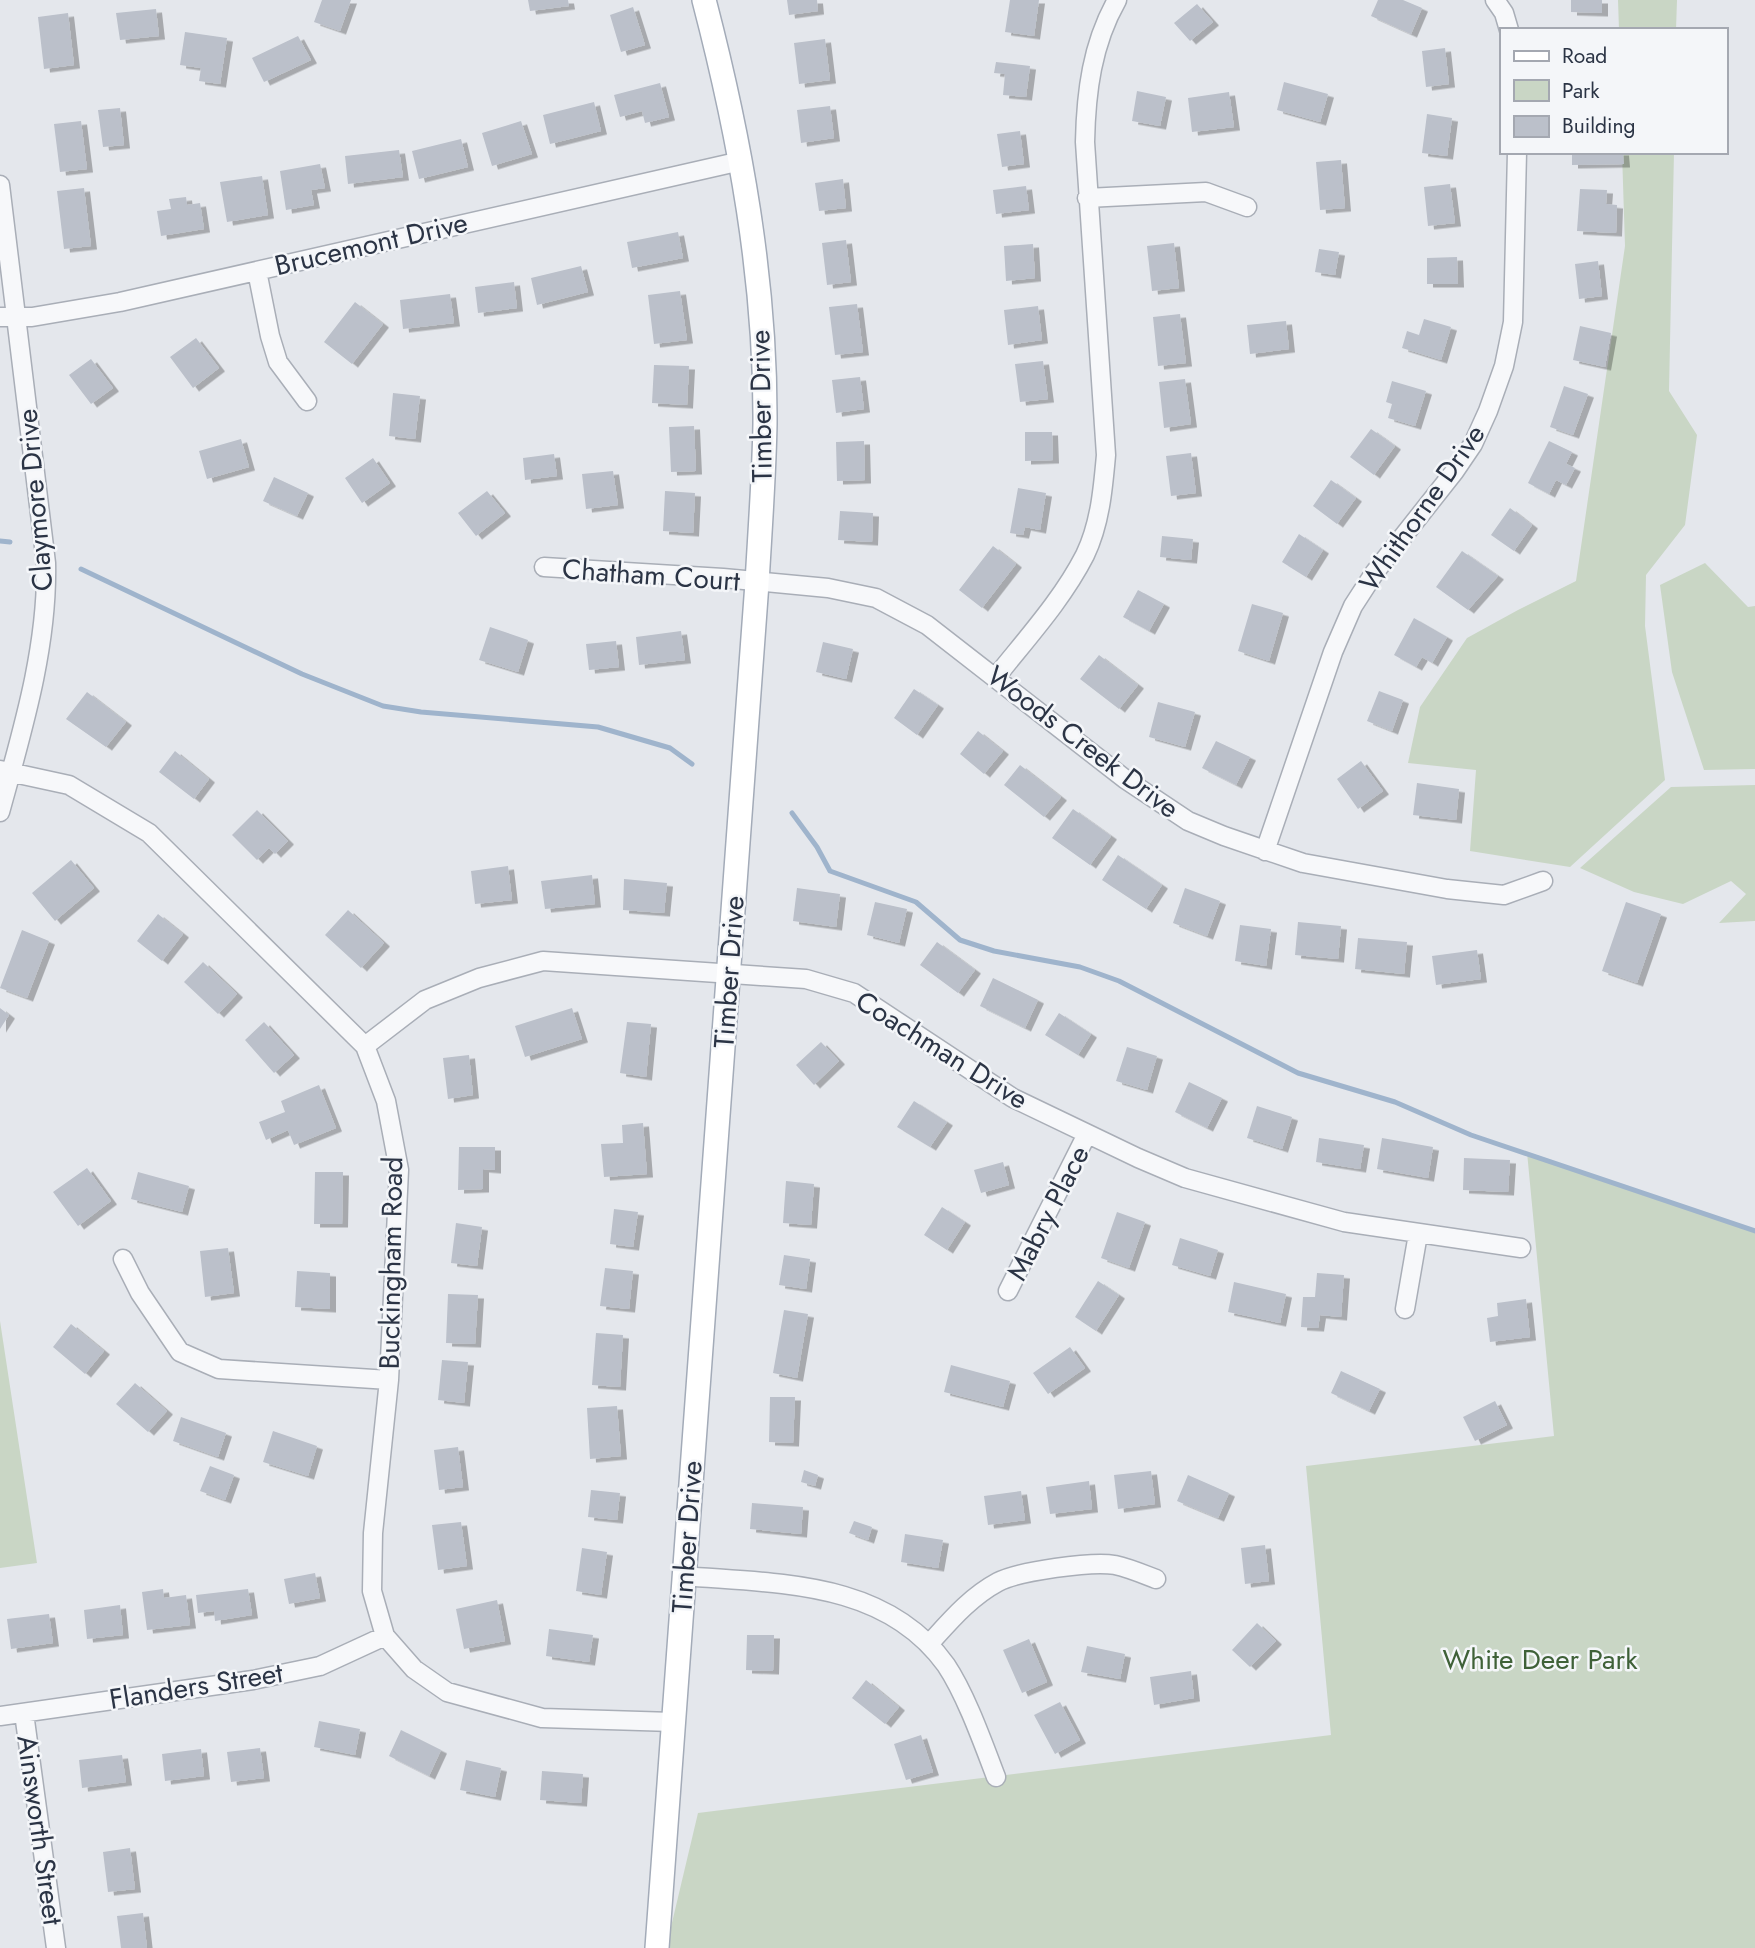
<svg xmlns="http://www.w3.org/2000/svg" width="1755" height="1948" font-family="Jost,sans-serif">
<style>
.green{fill:#c9d6c5}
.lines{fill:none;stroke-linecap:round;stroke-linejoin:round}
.stream{stroke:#9fb4cc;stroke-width:5}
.building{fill:#bbc0ca;filter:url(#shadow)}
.minor-casing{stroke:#a9aeb7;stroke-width:21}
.major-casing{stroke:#a3abb8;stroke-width:26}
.minor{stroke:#f7f8fa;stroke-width:18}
.major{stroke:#fff;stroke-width:23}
.labels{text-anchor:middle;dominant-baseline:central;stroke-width:5;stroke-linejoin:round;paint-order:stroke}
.street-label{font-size:28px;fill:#2b3445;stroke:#f4f6f9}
.park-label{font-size:28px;fill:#3f6138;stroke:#f4f6f9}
</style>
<defs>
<filter id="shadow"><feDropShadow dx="6" dy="3.5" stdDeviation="0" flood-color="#0004"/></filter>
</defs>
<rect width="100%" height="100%" fill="#e4e7ec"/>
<path class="green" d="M1618,0H1677L1676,30H1619Z
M1622,152H1674L1669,391L1697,435L1685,525L1646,575L1645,626L1665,780L1570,867L1470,851L1476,770L1408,763L1420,707L1467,638L1518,610L1576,581L1625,246Z
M1705,563L1748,607L1755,606V769L1704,770L1672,672L1660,585Z
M1755,785V921L1719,923L1746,894L1731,881L1683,904L1634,892L1580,868L1671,787Z
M1527,1152L1755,1231V1948H666L698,1813L1331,1735L1306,1466L1554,1436Z
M0,1321L37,1563L0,1568Z"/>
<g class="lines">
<path class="stream" d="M0,541L10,542
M81,569L302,674L383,706L421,712L598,727L670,748L692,764
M792,813L817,847L830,871L916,902L960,940L994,951L1080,967L1119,981L1298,1073L1395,1102L1471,1135L1755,1231"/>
</g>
<path class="building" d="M322,0H351L340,31L314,22Z
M528,0H568L569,6L530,11Z
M787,0H817L818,11L789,15Z
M1010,0H1039L1034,36L1005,32Z
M1378,0H1403L1422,8L1411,34L1371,16Z
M1571,0H1602V13L1571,12Z
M1197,4L1213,22L1190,41L1174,23Z
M633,7L645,45L621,52L610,15Z
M156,9L159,36L120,40L116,13Z
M68,13L74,65L44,69L38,17Z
M185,32L227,38L220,84L199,81L201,68L180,65Z
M298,36L311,60L264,82L252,58Z
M825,39L830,80L799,84L794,43Z
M1445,48L1449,84L1426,87L1422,51Z
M996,62L1030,66L1026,97L1003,95L1005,74L994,73Z
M1284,82L1328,94L1320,122L1277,110Z
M660,83L669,117L645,123L642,111L620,117L614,95Z
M1137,91L1166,97L1160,126L1132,121Z
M1229,92L1234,127L1192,132L1188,98Z
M594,102L601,131L550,144L543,115Z
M830,106L834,138L801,143L797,110Z
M120,108L124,145L103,147L98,110Z
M1427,114L1452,118L1447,156L1422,153Z
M81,121L87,169L60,172L54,124Z
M521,121L532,154L492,166L482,133Z
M1020,131L1024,164L1002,167L997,134Z
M461,139L468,167L419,179L412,151Z
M399,150L403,177L348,184L345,156Z
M1572,152H1623L1624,164L1572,165Z
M1341,160L1345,208L1320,210L1316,162Z
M320,164L325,188L311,190L314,205L286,210L280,171Z
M262,176L268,215L227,222L220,182Z
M843,179L846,208L819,211L815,183Z
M1450,184L1455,223L1428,226L1424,187Z
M1026,186L1029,210L996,214L993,190Z
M84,188L91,246L64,249L57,191Z
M1580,189L1607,190L1606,204L1617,205L1616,233L1577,231Z
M186,197L187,205L200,203L204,229L161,236L157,211L171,209L169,199Z
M678,232L683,258L632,268L627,242Z
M846,240L851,282L827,285L822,243Z
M1174,243L1179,288L1152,291L1147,246Z
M1033,244L1035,278L1006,281L1004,246Z
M1319,249L1339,252L1335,275L1315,272Z
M1457,257L1458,284H1427V258Z
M1598,261L1602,296L1579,299L1575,264Z
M581,266L588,292L537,305L531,278Z
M514,282L517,308L478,313L475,287Z
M680,291L687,340L654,344L648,295Z
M450,294L454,323L403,329L400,300Z
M355,302L383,324L352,364L324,342Z
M857,304L863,352L835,355L829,307Z
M1038,306L1042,340L1008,345L1004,310Z
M1180,314L1186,363L1158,366L1153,317Z
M1424,319L1451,327L1441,360L1402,348L1407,331L1419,335Z
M1286,321L1289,349L1250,354L1247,325Z
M1580,326L1611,333L1605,367L1573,360Z
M196,338L219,368L193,388L170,357Z
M91,359L113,388L91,404L69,375Z
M1043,361L1048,399L1020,402L1015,364Z
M654,365L689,366L687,405L652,403Z
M860,377L864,409L836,413L832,380Z
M1185,379L1191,424L1164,428L1159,382Z
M1392,381L1426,391L1415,426L1388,418L1392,404L1386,402Z
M1564,386L1588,394L1573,435L1550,427Z
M393,393L420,396L415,439L389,436Z
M694,426L696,471L671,472L669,427Z
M1371,429L1395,446L1374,475L1350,457Z
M1025,432H1052L1053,460L1025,461Z
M241,439L249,467L207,479L199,451Z
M864,441L865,480L837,481L836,442Z
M1549,441L1572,452L1566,464L1575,468L1566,485L1556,480L1549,494L1528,483Z
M1191,453L1196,493L1171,496L1166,456Z
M554,454L557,476L525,480L523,458Z
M373,458L390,483L362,503L345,478Z
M613,471L618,505L586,509L582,474Z
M274,477L308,493L297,516L263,501Z
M1331,480L1356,498L1337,524L1313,506Z
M1018,488L1046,493L1040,530L1025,527L1023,535L1010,533Z
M487,491L505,513L476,536L458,513Z
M665,491L695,493L693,533L663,531Z
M1510,508L1532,525L1514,551L1491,535Z
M840,511L873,513L872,542L838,540Z
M1299,534L1323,550L1306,577L1282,562Z
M1162,536L1193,539L1191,560L1160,557Z
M993,546L1016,564L982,608L959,590Z
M1462,551L1498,576L1468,610L1436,587Z
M1138,590L1164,604L1149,631L1123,617Z
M1252,604L1283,613L1269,661L1238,651Z
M1414,618L1447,637L1432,663L1422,657L1416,667L1394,655Z
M490,627L528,640L518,672L479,660Z
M681,631L685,660L639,665L636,637Z
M616,641L619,667L589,670L586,644Z
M823,642L853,649L846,679L816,672Z
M1099,655L1138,685L1119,709L1080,679Z
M914,689L938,705L917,735L894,718Z
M1379,691L1403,700L1392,731L1367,721Z
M87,692L126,722L106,747L66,719Z
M1158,702L1195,712L1185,747L1149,737Z
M978,731L1003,751L984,774L960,754Z
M1216,741L1250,757L1236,785L1202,768Z
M175,751L209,779L194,799L159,772Z
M1361,761L1383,791L1358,809L1337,779Z
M1020,765L1061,797L1044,817L1004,785Z
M1417,783L1459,789L1456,820L1413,815Z
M1073,809L1111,836L1090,865L1052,838Z
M257,810L288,841L275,854L269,848L257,860L232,835Z
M1118,855L1162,885L1146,909L1102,880Z
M71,860L94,888L55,921L32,893Z
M508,866L512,900L475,904L471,871Z
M592,875L595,904L545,909L541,881Z
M624,879L667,883L664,913L623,910Z
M797,888L840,894L836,927L793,921Z
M1185,888L1220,901L1207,936L1173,923Z
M875,902L907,909L899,943L867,935Z
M1626,902L1661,914L1637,983L1602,971Z
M348,910L384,943L361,968L325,935Z
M158,914L183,934L162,961L137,941Z
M1298,922L1341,926L1338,959L1295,955Z
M1240,925L1271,929L1266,966L1235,961Z
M22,930L49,941L27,998L0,988Z
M1358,938L1407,942L1404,974L1355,969Z
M937,942L975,970L958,993L920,965Z
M1477,950L1481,979L1436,985L1432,956Z
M203,962L237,994L218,1014L184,982Z
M993,978L1038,1000L1025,1028L980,1006Z
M0,1008L9,1015L0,1029Z
M572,1008L582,1039L525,1057L515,1026Z
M1059,1013L1091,1034L1078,1055L1045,1035Z
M264,1022L294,1055L274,1073L245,1040Z
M627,1022L651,1024L646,1077L620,1073Z
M821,1042L839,1061L814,1085L796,1065Z
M1127,1047L1157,1056L1147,1090L1116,1081Z
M469,1055L473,1095L448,1099L443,1058Z
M1189,1082L1222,1098L1207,1128L1175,1112Z
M319,1085L336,1128L294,1145L288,1130L266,1140L259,1122L285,1112L281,1101Z
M914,1101L947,1122L930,1147L897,1127Z
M1257,1106L1292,1117L1282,1149L1247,1138Z
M643,1123L647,1174L604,1177L601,1144L623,1143L622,1125Z
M1319,1138L1364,1145L1360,1169L1316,1162Z
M1382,1138L1433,1147L1428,1178L1377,1169Z
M459,1147H495V1170L483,1169V1189L458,1190Z
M1464,1158L1510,1160L1508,1192L1463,1190Z
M1003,1162L1009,1185L981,1193L974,1170Z
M87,1168L111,1201L78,1226L53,1192Z
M138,1172L189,1186L182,1212L131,1199Z
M315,1172H343L342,1224H314Z
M786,1181L814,1184L811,1225L783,1223Z
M942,1207L965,1222L947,1250L924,1235Z
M614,1209L638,1212L633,1247L610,1244Z
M1117,1212L1145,1222L1129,1268L1101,1258Z
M456,1223L482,1227L477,1266L451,1263Z
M1180,1238L1218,1250L1210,1276L1172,1265Z
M228,1248L234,1293L205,1297L200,1251Z
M784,1255L810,1259L806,1289L779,1285Z
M605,1268L633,1271L629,1309L600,1306Z
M297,1271L330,1273V1309L295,1307Z
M1317,1273L1344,1275L1341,1317L1320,1315L1318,1328L1301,1327L1303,1297H1315Z
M1098,1281L1119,1295L1096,1331L1075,1317Z
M1234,1282L1286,1294L1280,1323L1228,1312Z
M448,1294L478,1295L475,1344L446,1343Z
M1526,1299L1530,1337L1490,1342L1487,1318L1498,1316L1497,1303Z
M784,1310L808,1314L797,1378L773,1373Z
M71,1324L104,1351L85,1374L53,1347Z
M596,1333L623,1335L620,1387L592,1385Z
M1070,1347L1085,1368L1048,1394L1033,1373Z
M442,1360L468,1362L464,1403L438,1400Z
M951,1365L1010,1381L1003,1407L944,1392Z
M1341,1371L1380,1389L1369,1411L1331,1393Z
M135,1383L167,1411L148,1432L116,1404Z
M770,1397H795L793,1443L769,1442Z
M1495,1401L1507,1425L1475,1441L1463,1417Z
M617,1406L621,1456L590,1459L587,1408Z
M181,1417L226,1433L218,1457L173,1441Z
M273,1431L317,1446L308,1476L263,1462Z
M458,1447L463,1487L439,1490L434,1450Z
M210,1466L234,1475L225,1500L200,1491Z
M804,1470L818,1475L815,1486L801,1482Z
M1151,1471L1155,1504L1118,1509L1114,1475Z
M1188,1475L1229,1493L1218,1518L1177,1501Z
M1089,1481L1092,1509L1050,1514L1046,1487Z
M591,1490L620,1493L617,1520L588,1517Z
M1021,1491L1025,1520L988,1525L984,1496Z
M752,1503L803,1507L801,1534L750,1529Z
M854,1521L872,1527L868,1540L849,1533Z
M461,1522L467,1566L438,1570L432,1525Z
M905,1534L943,1540L938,1568L901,1562Z
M1265,1545L1269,1581L1245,1584L1241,1548Z
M582,1548L607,1552L601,1595L576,1591Z
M315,1573L320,1598L289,1604L284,1579Z
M163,1589L164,1598L186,1595L190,1625L147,1630L142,1592Z
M248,1589L252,1615L215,1621L214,1611L198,1613L196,1595Z
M497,1600L505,1641L464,1649L456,1609Z
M120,1605L123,1635L87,1639L84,1610Z
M49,1614L53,1643L11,1649L7,1619Z
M1257,1623L1276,1641L1250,1667L1232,1650Z
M549,1629L593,1635L589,1662L546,1656Z
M747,1635H774L773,1671L746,1670Z
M1029,1639L1047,1682L1022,1693L1003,1650Z
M1087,1646L1125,1654L1120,1679L1081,1672Z
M1191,1671L1194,1698L1154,1705L1150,1677Z
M866,1680L899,1707L885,1724L852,1698Z
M1060,1702L1080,1740L1055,1754L1034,1715Z
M319,1721L360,1729L355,1755L314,1747Z
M401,1730L441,1750L429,1776L389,1756Z
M921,1735L933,1772L906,1780L894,1744Z
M260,1748L264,1778L231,1782L227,1752Z
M201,1749L204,1776L165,1781L162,1754Z
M122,1755L126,1782L82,1788L79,1760Z
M466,1760L501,1768L495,1797L460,1790Z
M542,1771L583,1774L581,1803L540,1800Z
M130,1848L135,1889L108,1892L103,1852Z
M143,1913L147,1948H121L117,1916Z"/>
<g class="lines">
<g class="minor-casing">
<path id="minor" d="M1495,0L1504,13L1509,30
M0,185L46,563C48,647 22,732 0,812
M1087,198L1206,192L1247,207
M257,271L270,336L278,362L307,401
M0,317H32L120,302L741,161
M544,567L723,578L828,588L876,598L927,625L1125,779L1188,821L1224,836L1303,863L1447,889L1504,895L1543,881
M996,677C1027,638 1062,600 1085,555C1100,524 1103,489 1106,455L1085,142C1086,92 1092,44 1117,0
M0,770L69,785L149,833L365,1046L386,1101L399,1170L389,1380L373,1533L372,1591L385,1636L414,1669L447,1692L542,1718L673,1722
M1265,851L1333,652L1353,606L1375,572L1454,472L1473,444L1488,411L1504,366L1513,322L1517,152
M365,1046L425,1000L479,978L543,961L806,979L854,993L1013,1098L1138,1158L1185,1178L1344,1222L1521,1248
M123,1259L140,1293L180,1352L219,1369L389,1380
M1008,1291L1087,1134
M1405,1309L1418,1234
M684,1576C778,1584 885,1580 946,1665C966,1695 983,1743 996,1777
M929,1644C950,1621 970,1597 998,1582C1019,1571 1092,1561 1115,1565C1129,1568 1143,1574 1156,1579
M24,1713L56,1948
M0,1716L253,1680L320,1666L385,1636"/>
</g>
<g class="major-casing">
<path id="major" d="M657,1948L757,583C760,530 764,477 765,424C766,280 740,138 704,0"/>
</g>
<use href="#minor" class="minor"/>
<use href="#major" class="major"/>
</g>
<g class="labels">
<g class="street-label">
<text transform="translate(371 244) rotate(-13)">Brucemont Drive</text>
<text transform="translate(761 406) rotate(-91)">Timber Drive</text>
<text transform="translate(35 500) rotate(-95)">Claymore Drive</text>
<text transform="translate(1422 508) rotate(-55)">Whithorne Drive</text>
<text transform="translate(651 575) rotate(4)">Chatham Court</text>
<text transform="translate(1083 742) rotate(37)">Woods Creek Drive</text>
<text transform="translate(729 972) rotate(-86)">Timber Drive</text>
<text transform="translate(942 1050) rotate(32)">Coachman Drive</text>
<text transform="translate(1048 1213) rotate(-63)">Mabry Place</text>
<text transform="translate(391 1263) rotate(-89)">Buckingham Road</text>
<text transform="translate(687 1537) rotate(-86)">Timber Drive</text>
<text transform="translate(196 1686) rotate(-9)">Flanders Street</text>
<text transform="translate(40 1830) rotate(82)">Ainsworth Street</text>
</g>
<g class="park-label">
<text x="1540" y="1659">White Deer Park</text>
</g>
</g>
<rect x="1500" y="28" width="228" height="126" fill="#f4f6f9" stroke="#a4a8b1" stroke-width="2"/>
<rect x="1514" y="51" width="35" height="10" fill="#ffffff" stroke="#a4a8b1" stroke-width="2"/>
<text x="1562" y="63" font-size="21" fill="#2b3445">Road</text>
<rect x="1514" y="80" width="35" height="21" fill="#c9d6c5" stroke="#a4a8b1" stroke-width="2"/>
<text x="1562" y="98" font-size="21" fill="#2b3445">Park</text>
<rect x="1514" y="116" width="35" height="21" fill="#bbc0ca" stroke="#a4a8b1" stroke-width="2"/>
<text x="1562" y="133" font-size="21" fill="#2b3445">Building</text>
</svg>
